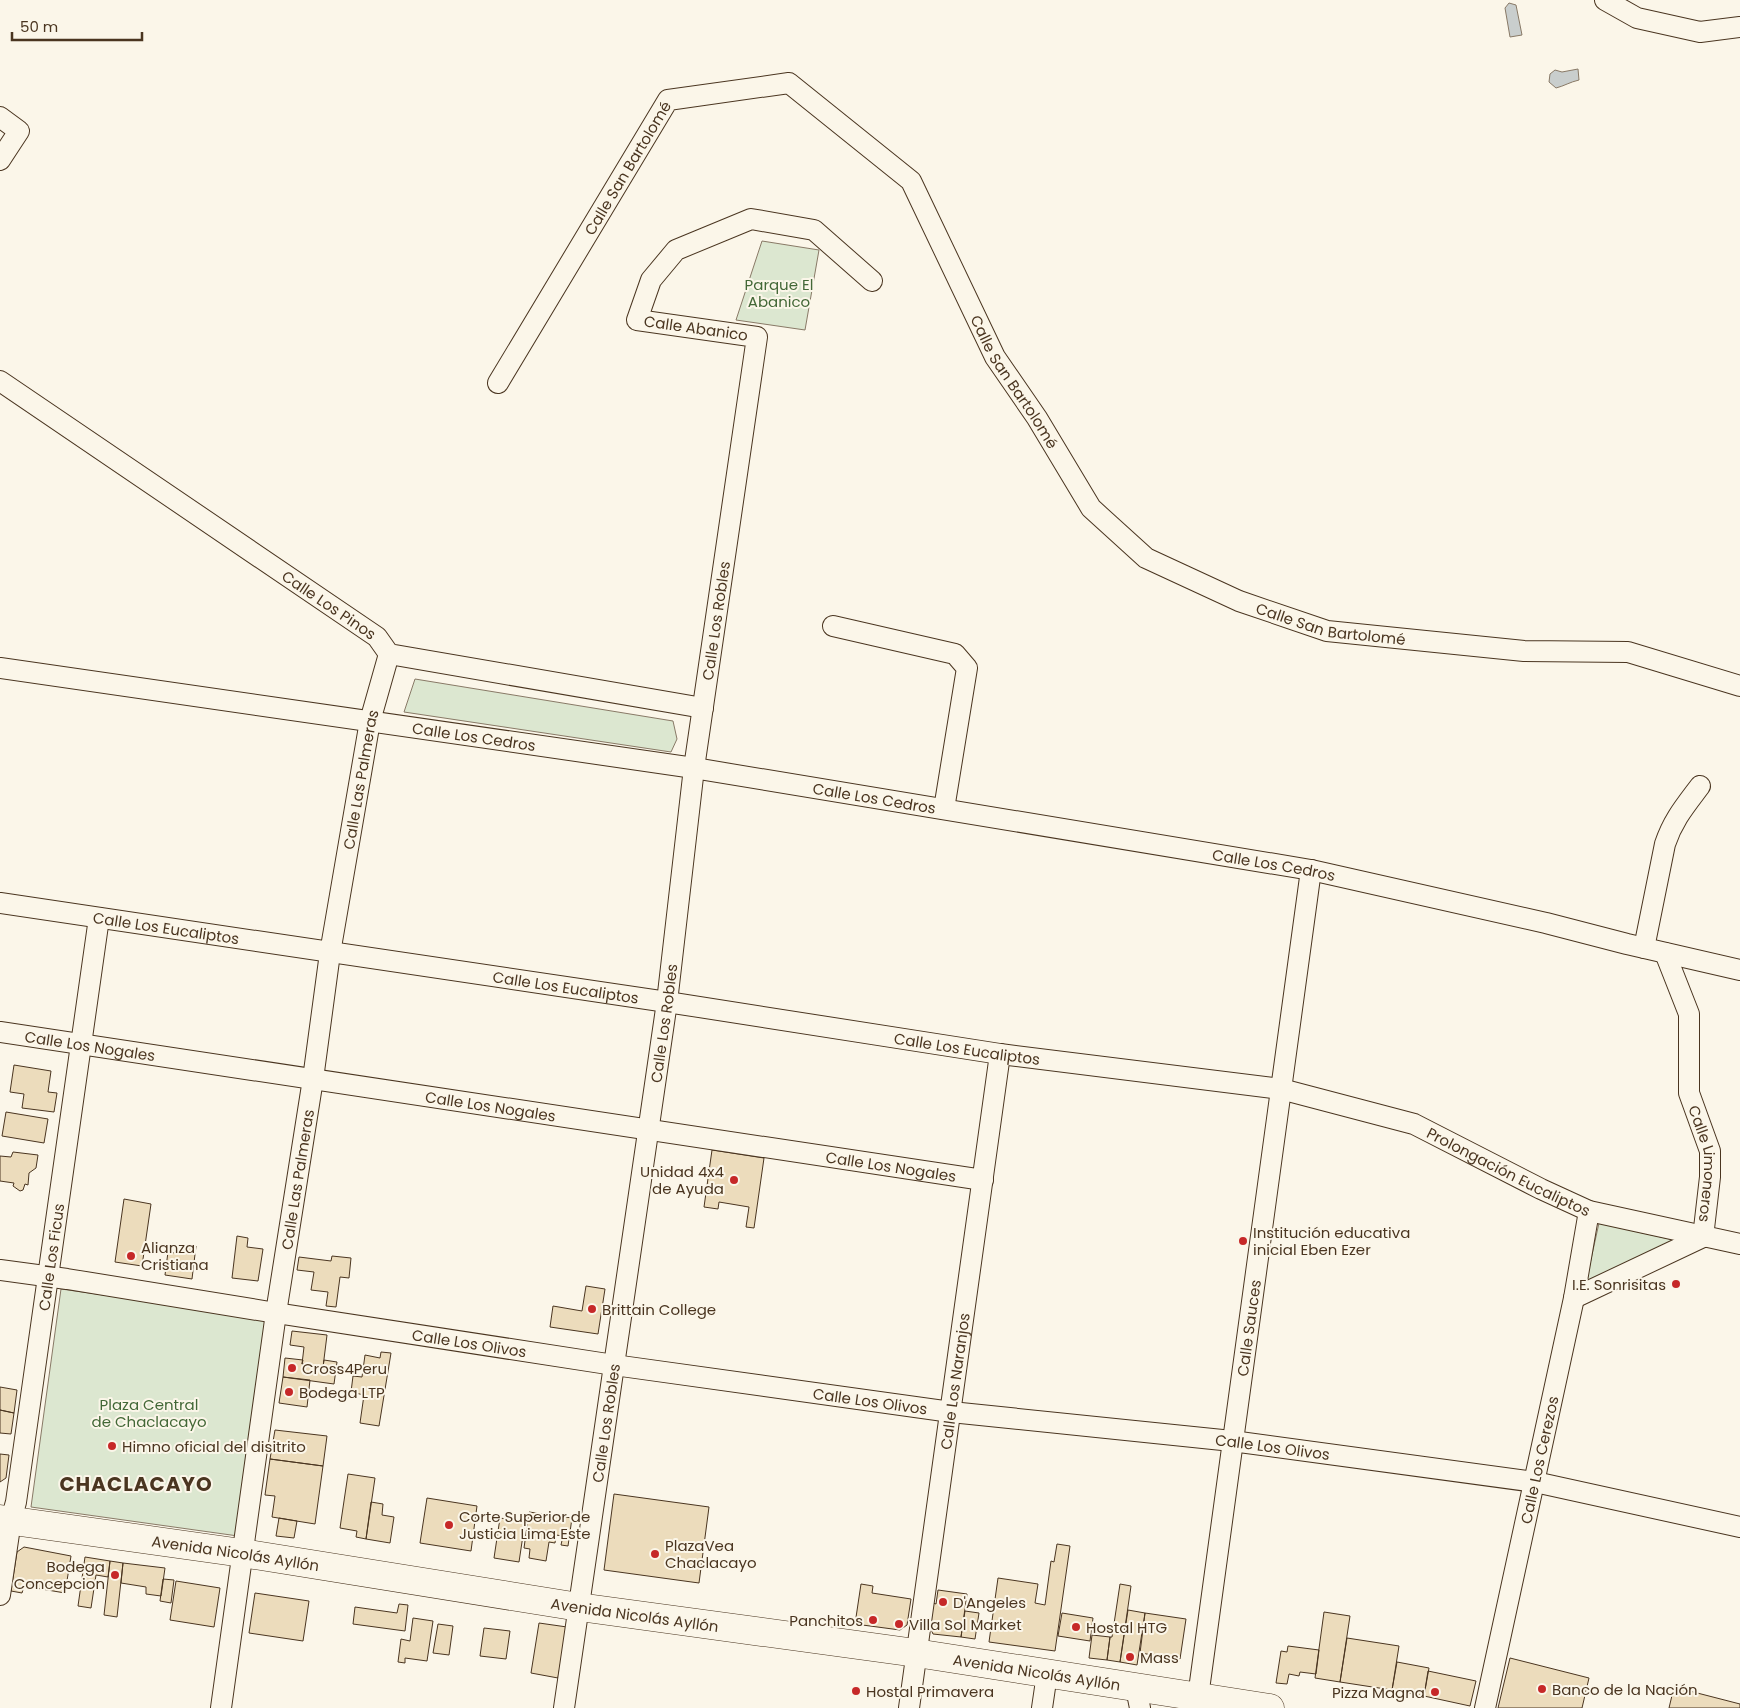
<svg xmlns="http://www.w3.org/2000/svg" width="1740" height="1708" font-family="Poppins,sans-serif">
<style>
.green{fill:#dce7d0;stroke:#887966}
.water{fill:#c9cecd;stroke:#887966}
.building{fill:#ecdcbc;stroke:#4a3520}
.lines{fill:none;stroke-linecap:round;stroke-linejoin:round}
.minor-casing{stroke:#4a3520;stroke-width:22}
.highway-casing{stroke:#4a3520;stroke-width:29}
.minor{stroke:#fbf6e9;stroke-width:20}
.highway{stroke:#fbf6e9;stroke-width:28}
.poi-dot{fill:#c62828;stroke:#fbf6e9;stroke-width:2}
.labels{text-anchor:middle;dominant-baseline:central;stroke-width:4;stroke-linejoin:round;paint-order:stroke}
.street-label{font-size:15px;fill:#4a3520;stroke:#fbf6e9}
.park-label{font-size:15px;fill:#436837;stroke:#fbf6e9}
.poi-label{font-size:15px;fill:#4a3520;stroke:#fbf6e9;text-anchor:start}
.district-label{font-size:20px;font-weight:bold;letter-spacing:1px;fill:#4a3520;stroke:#fbf6e9}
</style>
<rect width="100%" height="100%" fill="#fbf6e9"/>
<path class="green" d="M762,241L819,250L805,330L736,320Z
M415,679L673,721L677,739L671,752L404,712Z
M1599,1223L1674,1240L1586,1282Z
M61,1289L267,1318L238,1536L31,1507Z"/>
<path class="water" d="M1509,3L1516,5L1522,35L1510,37L1505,8Z
M1578,69L1579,80C1570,82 1564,86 1556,88L1549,82L1550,74L1555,70L1562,72Z"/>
<path class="building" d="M14,1065L51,1071L48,1092L57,1093L54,1112L22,1108L24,1094L10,1092Z
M6,1112L48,1119L44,1143L2,1136Z
M712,1150L764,1158L754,1228L746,1227L749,1207L719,1202L718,1209L704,1207Z
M13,1152L38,1155L36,1168L29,1173L28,1185L25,1184L23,1190L20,1191L13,1186L14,1183L0,1181V1156L11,1157Z
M124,1199L151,1204L142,1266L115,1262Z
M237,1236L248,1238L247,1247L263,1249L258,1281L232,1278Z
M183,1245L196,1246L192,1279L165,1275L168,1252L182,1254Z
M332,1256L351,1258L349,1278L340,1277L336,1307L326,1306L328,1292L311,1290L314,1272L297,1270L299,1257L331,1261Z
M586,1286L605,1289L598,1334L550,1327L553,1306L582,1311Z
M292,1331L327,1335L323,1367L302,1364L304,1347L290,1345Z
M381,1352L391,1353L379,1426L360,1423L364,1395L351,1392L353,1376L362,1377L365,1355L380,1358Z
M285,1358L303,1360L302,1364L323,1367L324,1360L337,1362L334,1384L283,1377Z
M283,1377L310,1380L307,1407L279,1403Z
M0,1387L17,1390L14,1413L0,1410Z
M0,1410L14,1413L11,1434L0,1433Z
M275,1430L327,1436L323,1466L270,1459Z
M0,1454L9,1455L6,1478L0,1482Z
M270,1459L323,1466L315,1524L272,1517L275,1496L265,1495Z
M348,1474L375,1478L366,1539L356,1537L357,1531L340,1528Z
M614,1494L709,1507L699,1583L604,1570Z
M427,1498L477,1506L471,1551L420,1543Z
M371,1502L383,1504L382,1515L394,1517L390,1543L366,1539Z
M529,1512L572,1518L568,1546L561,1545L563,1536L556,1535L555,1543L549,1542L546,1561L529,1558L530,1549L524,1548Z
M279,1518L297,1521L294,1538L276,1536Z
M500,1518L525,1522L519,1562L494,1558Z
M1057,1544L1070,1546L1055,1651L989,1642L998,1578L1038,1584L1035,1603L1045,1605L1051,1561L1054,1562Z
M24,1547L71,1556L65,1593L24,1586L22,1593L11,1591L17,1552Z
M85,1557L110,1561L108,1577L96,1575L91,1608L78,1606Z
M110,1561L123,1563L117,1617L104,1615Z
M123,1563L165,1568L161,1596L146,1594V1587L121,1583Z
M163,1579L174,1580L171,1603L160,1601Z
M176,1581L220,1588L214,1627L170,1620Z
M861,1584L873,1586L872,1593L911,1599L907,1625L900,1630L855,1624Z
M1120,1584L1131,1586L1120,1662L1107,1660L1110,1637H1112Z
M938,1590L967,1594L961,1637L933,1634L930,1627L933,1603L936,1604Z
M255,1593L309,1601L303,1641L249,1633Z
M399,1604L408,1605L405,1631L353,1624L355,1607L397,1613Z
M1128,1610L1145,1613L1137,1665L1120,1662Z
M965,1611L979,1613L975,1639L961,1637Z
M1324,1612L1350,1616L1340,1682L1315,1678Z
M1062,1613L1093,1618L1090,1641L1058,1636Z
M1145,1613L1186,1619L1180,1659L1140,1653Z
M413,1618L433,1621L427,1661L405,1658V1663L398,1662L401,1639L410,1641Z
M539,1623L567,1627L558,1678L531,1673Z
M438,1624L453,1626L449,1655L433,1653Z
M484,1628L510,1631L506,1659L480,1656Z
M1092,1635L1110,1637L1107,1660L1089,1658Z
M1347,1638L1399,1646L1392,1690L1340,1682Z
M1288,1646L1319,1650L1316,1674L1300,1672L1299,1676L1289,1674L1287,1684L1276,1683L1281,1651L1287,1652Z
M1510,1658L1589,1678L1582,1708H1498Z
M1397,1662L1429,1668L1424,1696L1392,1690Z
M1428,1671L1476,1681L1470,1706L1424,1696Z
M1674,1687L1740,1704V1708H1669Z"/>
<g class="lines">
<g class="minor-casing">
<g id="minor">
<path d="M1605,0L1637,18L1700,32L1740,27"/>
<path d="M0,117L19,131L0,160"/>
<path id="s1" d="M0,381L377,637L389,654L703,708"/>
<path id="s2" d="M498,383L668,100L789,83L911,181L995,357L1037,418L1091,508L1146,558L1239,601L1327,631L1524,651L1628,652L1740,686"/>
<path d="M833,626L955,654L967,668L944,809"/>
<path id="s3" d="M0,668L694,768L1311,870L1546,923L1627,944L1740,970"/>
<path id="s4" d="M0,903L667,1002L1000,1054L1281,1089L1414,1124L1541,1189L1589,1211L1740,1244"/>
<path d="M1644,948L1665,844C1673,820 1685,806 1700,786"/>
<path id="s5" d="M1665,953L1689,1014V1093L1710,1151V1177L1703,1237"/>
<path id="s6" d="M0,1032L983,1180"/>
<path id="s7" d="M0,1270L67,1279L276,1313L614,1365L951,1412L1232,1441L1535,1482L1740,1527"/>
<path d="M1574,1298L1703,1237"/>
<path id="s8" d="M0,1595L11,1520L16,1502L99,918"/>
<path d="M1136,1688L1140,1708"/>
<path id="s9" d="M221,1708L276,1313L313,1079L330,953L370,721L389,654"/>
<path id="s10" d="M564,1708L667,1002L694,768L757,337L637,320L651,280L676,250L751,219L814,230L872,281"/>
<path id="s11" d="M909,1708L1000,1054"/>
<path d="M1042,1708L1047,1674"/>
<path id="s12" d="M1192,1708L1198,1697L1311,870"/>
<path id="s13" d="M1485,1708L1574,1298L1589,1211"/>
</g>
</g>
<g class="highway-casing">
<g id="highway">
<path id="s14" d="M0,1519L242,1553L579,1607L916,1653L1270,1708"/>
</g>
</g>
<use href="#minor" class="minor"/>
<use href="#highway" class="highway"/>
</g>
<g class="poi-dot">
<circle cx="734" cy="1180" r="5"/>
<circle cx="1243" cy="1241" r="5"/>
<circle cx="131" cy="1256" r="5"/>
<circle cx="1676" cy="1284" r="5"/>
<circle cx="592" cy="1309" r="5"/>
<circle cx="292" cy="1368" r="5"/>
<circle cx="289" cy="1392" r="5"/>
<circle cx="112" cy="1446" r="5"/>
<circle cx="449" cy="1525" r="5"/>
<circle cx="655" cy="1554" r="5"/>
<circle cx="115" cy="1575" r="5"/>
<circle cx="943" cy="1602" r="5"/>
<circle cx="873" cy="1620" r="5"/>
<circle cx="899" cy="1624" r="5"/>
<circle cx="1076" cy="1627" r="5"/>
<circle cx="1130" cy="1657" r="5"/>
<circle cx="1542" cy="1689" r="5"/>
<circle cx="856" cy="1691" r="5"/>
<circle cx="1435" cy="1692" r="5"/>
</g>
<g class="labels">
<g class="street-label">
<text stroke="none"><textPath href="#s2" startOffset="251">Calle San Bartolomé</textPath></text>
<text transform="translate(696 328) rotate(8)">Calle Abanico</text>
<text stroke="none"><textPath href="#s2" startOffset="835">Calle San Bartolomé</textPath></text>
<text stroke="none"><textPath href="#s1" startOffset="398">Calle Los Pinos</textPath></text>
<text stroke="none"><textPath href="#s10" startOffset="1098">Calle Los Robles</textPath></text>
<text stroke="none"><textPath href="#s2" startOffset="1255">Calle San Bartolomé</textPath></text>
<text stroke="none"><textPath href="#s3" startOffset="479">Calle Los Cedros</textPath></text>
<text stroke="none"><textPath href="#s9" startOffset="939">Calle Las Palmeras</textPath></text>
<text stroke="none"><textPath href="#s3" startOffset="884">Calle Los Cedros</textPath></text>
<text stroke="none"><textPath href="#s3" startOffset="1289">Calle Los Cedros</textPath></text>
<text stroke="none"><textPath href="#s4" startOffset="168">Calle Los Eucaliptos</textPath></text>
<text stroke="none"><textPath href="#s4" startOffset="572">Calle Los Eucaliptos</textPath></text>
<text stroke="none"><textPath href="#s10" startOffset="692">Calle Los Robles</textPath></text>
<text stroke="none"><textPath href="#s6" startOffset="91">Calle Los Nogales</textPath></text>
<text stroke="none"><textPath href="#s4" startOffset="978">Calle Los Eucaliptos</textPath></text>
<text stroke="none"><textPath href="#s6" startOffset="496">Calle Los Nogales</textPath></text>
<text stroke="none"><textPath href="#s5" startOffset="218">Calle Limoneros</textPath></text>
<text stroke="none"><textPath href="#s6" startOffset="901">Calle Los Nogales</textPath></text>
<text stroke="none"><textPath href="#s4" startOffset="1538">Prolongación Eucaliptos</textPath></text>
<text stroke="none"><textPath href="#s9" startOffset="534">Calle Las Palmeras</textPath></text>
<text stroke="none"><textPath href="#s8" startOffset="342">Calle Los Ficus</textPath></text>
<text stroke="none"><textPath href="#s12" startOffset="385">Calle Sauces</textPath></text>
<text stroke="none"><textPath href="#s7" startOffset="475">Calle Los Olivos</textPath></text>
<text stroke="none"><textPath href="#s11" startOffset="330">Calle Los Naranjos</textPath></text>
<text stroke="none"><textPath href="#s7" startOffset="880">Calle Los Olivos</textPath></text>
<text stroke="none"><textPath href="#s10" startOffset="288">Calle Los Robles</textPath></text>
<text stroke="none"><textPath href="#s7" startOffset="1285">Calle Los Olivos</textPath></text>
<text stroke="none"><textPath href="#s13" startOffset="254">Calle Los Cerezos</textPath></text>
<text stroke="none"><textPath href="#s14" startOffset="238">Avenida Nicolás Ayllón</textPath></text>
<text stroke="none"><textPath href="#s14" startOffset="642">Avenida Nicolás Ayllón</textPath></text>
<text stroke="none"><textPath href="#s14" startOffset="1048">Avenida Nicolás Ayllón</textPath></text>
</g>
<g class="park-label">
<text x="779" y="284">Parque El<tspan x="779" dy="17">Abanico</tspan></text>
<text x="149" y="1404">Plaza Central<tspan x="149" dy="17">de Chaclacayo</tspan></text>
</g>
<g class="poi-label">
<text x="724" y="1171" text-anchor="end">Unidad 4x4<tspan x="724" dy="17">de Ayuda</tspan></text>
<text x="1253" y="1232">Institución educativa<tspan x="1253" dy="17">inicial Eben Ezer</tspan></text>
<text x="141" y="1247">Alianza<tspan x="141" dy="17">Cristiana</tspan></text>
<text x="1666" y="1284" text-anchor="end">I.E. Sonrisitas</text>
<text x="602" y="1309">Brittain College</text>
<text x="302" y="1368">Cross4Peru</text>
<text x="299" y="1392">Bodega LTP</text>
<text x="122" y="1446">Himno oficial del disitrito</text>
<text x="459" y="1516">Corte Superior de<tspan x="459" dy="17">Justicia Lima Este</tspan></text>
<text x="665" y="1545">PlazaVea<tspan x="665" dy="17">Chaclacayo</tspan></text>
<text x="105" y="1566" text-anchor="end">Bodega<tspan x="105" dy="17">Concepcion</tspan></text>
<text x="953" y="1602">D'Angeles</text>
<text x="863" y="1620" text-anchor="end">Panchitos</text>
<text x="909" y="1624">Villa Sol Market</text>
<text x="1086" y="1627">Hostal HTG</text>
<text x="1140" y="1657">Mass</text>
<text x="1552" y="1689">Banco de la Nación</text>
<text x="866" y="1691">Hostal Primavera</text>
<text x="1425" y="1692" text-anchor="end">Pizza Magna</text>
</g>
<g class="district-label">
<text x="136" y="1484">CHACLACAYO</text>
</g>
</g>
<path d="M12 32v8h130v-8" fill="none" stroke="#4a3520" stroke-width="2.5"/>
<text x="20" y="32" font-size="15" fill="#4a3520" stroke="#fbf6e9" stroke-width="4" paint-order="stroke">50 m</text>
</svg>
